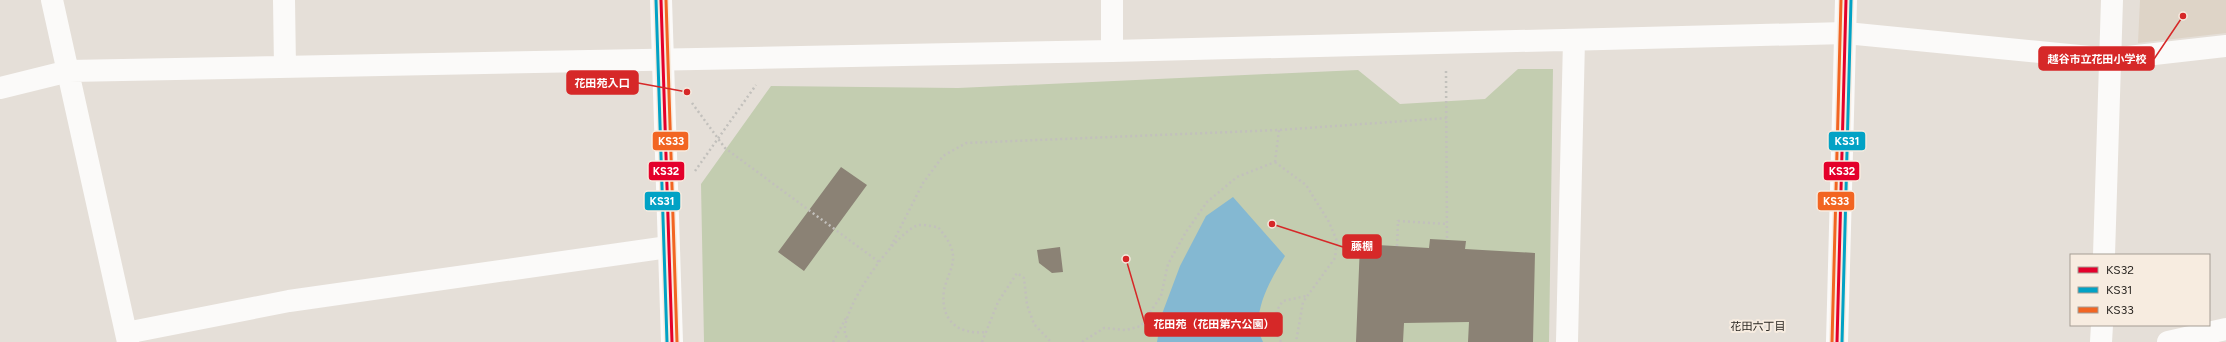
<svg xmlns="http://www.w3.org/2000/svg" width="2226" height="342" font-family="Figtree,'Noto Sans JP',sans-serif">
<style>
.built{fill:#ded4c7}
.green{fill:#c3cdb0}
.water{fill:#84b8d2}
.building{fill:#8b8275}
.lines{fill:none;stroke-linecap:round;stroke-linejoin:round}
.path{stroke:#c2c0bc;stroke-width:2.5;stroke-dasharray:2 3;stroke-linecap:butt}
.street{stroke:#fbfaf9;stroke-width:22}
.secondary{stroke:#fbfaf9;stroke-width:22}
.bus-1-casing{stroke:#f7ece0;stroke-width:6}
.bus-2-casing{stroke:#f7ece0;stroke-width:6}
.bus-3-casing{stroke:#f7ece0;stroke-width:6}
.bus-1{stroke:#e4002b;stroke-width:3}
.bus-2{stroke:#02a2c5;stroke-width:3}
.bus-3{stroke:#f26522;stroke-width:3}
.labels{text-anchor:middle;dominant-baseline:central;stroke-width:4;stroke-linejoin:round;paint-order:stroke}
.neighbourhood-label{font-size:11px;fill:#2a2621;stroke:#f7ece0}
.leader{fill:none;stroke:#d62828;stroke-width:1.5}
.callout-dot{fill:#d62828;stroke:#f7ece0;stroke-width:1.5}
.callout{fill:#d62828;stroke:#d62828;stroke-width:1.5}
.callout-label{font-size:11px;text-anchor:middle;font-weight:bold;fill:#fff}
.line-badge{stroke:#f7ece0;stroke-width:1.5}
.badge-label{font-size:11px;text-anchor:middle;font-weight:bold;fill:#fff}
</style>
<rect width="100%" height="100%" fill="#e5dfd8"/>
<path class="built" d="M2140,0H2226V33L2138,43Z"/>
<path class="green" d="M1518,69H1553L1549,342H704L701,184L771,86L958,88L1358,70L1400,104L1485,99Z"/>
<path class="water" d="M1233,197L1285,256C1271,279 1249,315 1263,342H1157L1162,314L1180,266L1206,216Z"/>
<path class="building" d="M841,167L867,185L804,271L778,252Z
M1430,239L1466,241L1465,249L1535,253L1533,342H1468L1469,322L1404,323L1403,342H1356L1360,244L1429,248Z
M1060,247L1063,272L1052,273L1039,263L1037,250Z"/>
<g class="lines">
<path class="path" d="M1446,71L1447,240
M692,103L725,148L879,262
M1275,162L1306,185L1329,222L1337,241L1335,258L1303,302L1296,342
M1275,162L1279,130
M695,171L756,85
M891,246L923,183L943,156L966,143L1279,130L1447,118
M1397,246L1398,221L1447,224
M833,342L846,318
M849,342C848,340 846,336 845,334C841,308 893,236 916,226C922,223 932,227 938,227C946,237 954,247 953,260C952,270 946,280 944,290C940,320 957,335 986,332
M982,342L998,302L1017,273L1024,278L1027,305L1034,324L1051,342
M1082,342L1104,328L1126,330L1141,326L1161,296L1168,264L1186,232L1207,202L1237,177L1275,162
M1281,342C1272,327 1273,314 1283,301L1306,296"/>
<path class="street" d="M52,0L128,342
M284,0L285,67
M1112,51V0
M0,88L69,71L1112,51L1846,33L2110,59L2226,46
M2104,255L2112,0
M126,333L289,301L668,247
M1567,342L1574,40
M2101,342L2102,325
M2168,342L2226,329"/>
<path class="secondary" d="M661,0L672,342
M1837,342L1846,0"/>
<g class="bus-1-casing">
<path id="bus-1" d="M661,0L672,342
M1837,342L1846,0"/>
</g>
<g class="bus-2-casing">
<path id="bus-2" d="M656,0L667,342
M1842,342L1851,0"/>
</g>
<g class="bus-3-casing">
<path id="bus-3" d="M666,0L677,342
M1832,342L1841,0"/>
</g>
<use href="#bus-1" class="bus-1"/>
<use href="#bus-2" class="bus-2"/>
<use href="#bus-3" class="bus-3"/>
</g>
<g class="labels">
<g class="neighbourhood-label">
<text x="1758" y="326">花田六丁目</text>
</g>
</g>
<path class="leader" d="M2183 16L2154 59M687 92L638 83M1272 224L1343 247M1126 259L1145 324"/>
<g class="callout-dot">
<circle cx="2183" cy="16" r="4"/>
<circle cx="687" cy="92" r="4"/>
<circle cx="1272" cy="224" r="4"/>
<circle cx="1126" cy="259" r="4"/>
</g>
<g class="callout">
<rect x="2039" y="47" width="115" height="23" rx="4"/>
<rect x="567" y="71" width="71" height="23" rx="4"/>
<rect x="1343" y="235" width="38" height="23" rx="4"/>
<rect x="1145" y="313" width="137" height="23" rx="4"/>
</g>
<g class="callout-label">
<text x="2097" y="63">越谷市立花田小学校</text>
<text x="602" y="87">花田苑入口</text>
<text x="1362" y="250">藤棚</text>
<text x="1214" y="328">花田苑（花田第六公園）</text>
</g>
<g class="line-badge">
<rect x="1828" y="131" width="38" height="20" rx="4" fill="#02a2c5"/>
<rect x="652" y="131" width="37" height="20" rx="4" fill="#f26522"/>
<rect x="648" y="161" width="37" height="20" rx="4" fill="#e4002b"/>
<rect x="1823" y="161" width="37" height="20" rx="4" fill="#e4002b"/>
<rect x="644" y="191" width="37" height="20" rx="4" fill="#02a2c5"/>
<rect x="1817" y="191" width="38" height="20" rx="4" fill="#f26522"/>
</g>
<g class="badge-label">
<text x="1847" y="145">KS31</text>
<text x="671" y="145">KS33</text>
<text x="666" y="175">KS32</text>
<text x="1842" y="175">KS32</text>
<text x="662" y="205">KS31</text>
<text x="1836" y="205">KS33</text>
</g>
<rect x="2070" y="254" width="140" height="72" fill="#f7ece0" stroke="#a59d94"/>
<rect x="2078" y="267" width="20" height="6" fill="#e4002b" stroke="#a59d94"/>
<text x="2106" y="274" font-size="12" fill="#2a2621">KS32</text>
<rect x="2078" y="287" width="20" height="6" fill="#02a2c5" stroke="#a59d94"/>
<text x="2106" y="294" font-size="12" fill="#2a2621">KS31</text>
<rect x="2078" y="307" width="20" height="6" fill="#f26522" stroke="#a59d94"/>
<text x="2106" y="314" font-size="12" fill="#2a2621">KS33</text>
</svg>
